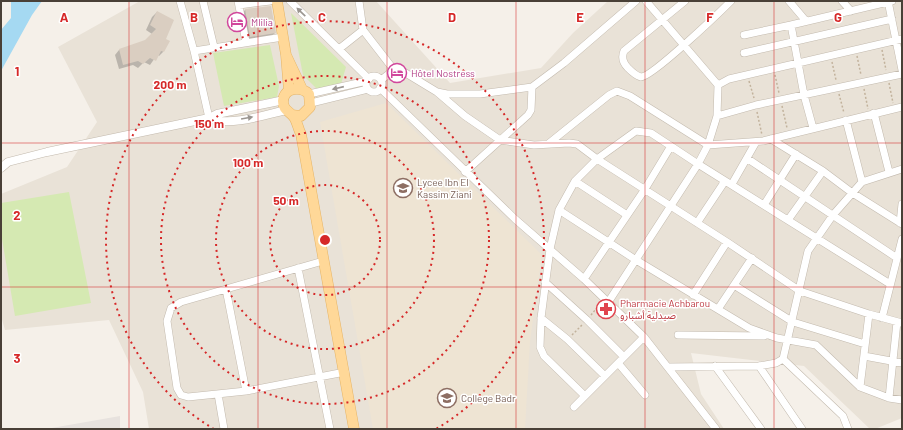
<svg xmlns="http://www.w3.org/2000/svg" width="903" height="430" font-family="Barlow,'Noto Sans Arabic',sans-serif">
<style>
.residential{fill:#e9e2d7}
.industrial{fill:#e7e2de}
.education{fill:#eee4d3}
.green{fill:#d5e9b2}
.water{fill:#a5d9f2}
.shadow{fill:#0003}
.building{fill:#dacec1}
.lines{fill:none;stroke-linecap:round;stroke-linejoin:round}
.minor-casing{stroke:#c3baae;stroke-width:8}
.tertiary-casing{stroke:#c3baae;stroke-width:9}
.primary-casing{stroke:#e6b466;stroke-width:11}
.path{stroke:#c2b29c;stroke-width:1.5;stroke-dasharray:2 2;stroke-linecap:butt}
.minor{stroke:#fff;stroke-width:7}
.tertiary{stroke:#fff;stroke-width:8}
.primary{stroke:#ffd898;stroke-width:10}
.oneway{fill:#9b9691}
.grid{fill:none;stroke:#d62828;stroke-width:1;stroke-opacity:0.55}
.ring{fill:none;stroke:#d62828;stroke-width:2;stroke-dasharray:2 4}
.labels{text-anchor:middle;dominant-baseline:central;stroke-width:3;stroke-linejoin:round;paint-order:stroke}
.hotel-label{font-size:10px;fill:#b23c85;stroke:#fff;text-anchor:start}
.education-label{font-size:10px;fill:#785e54;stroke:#fff;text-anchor:start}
.health-label{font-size:10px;fill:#be3a42;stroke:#fff;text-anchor:start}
.grid-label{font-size:13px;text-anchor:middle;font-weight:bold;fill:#d62828;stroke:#fff;stroke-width:3;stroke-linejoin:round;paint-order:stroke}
.centre{fill:#d62828;stroke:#fff;stroke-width:2}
.ring-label{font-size:12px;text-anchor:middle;font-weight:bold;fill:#d62828;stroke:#fff;stroke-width:3;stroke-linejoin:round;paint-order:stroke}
</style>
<rect width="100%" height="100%" fill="#f5f0e9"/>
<path class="residential" d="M140,1H376L450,83L541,68L573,33L608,1H902V418L875,429H870L804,366L691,353L701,394L724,429H149L143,392L109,320L5,330L1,316V194L67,167L97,122L58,47Z"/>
<path class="industrial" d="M120,416V429H46Z"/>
<path class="education" d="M386,103L542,255L530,341L525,429H373L320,122Z"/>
<path class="green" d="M291,13L346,67L341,84L317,89L303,75Z
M270,45L279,86L277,97L224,106L213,53Z
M69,192L91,303L15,316L1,233V203Z"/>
<path class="water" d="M11,1H42L32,15L1,71V30L11,18Z"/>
<path class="shadow" d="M270,7L275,33L268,39L244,43L239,17L245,10Z
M157,12L165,40L163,52L159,56L157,55L150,65L144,62L138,68L133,65L119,69L115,55L119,50L145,42L152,34L146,30L152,17Z"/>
<path class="building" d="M271,6L276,33L250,37L245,9Z
M157,11L174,20L166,39L170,41L164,52L161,51L156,61L150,58L143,64L138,61L123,65L119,49L145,40L156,29L150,25Z"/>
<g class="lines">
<g class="minor-casing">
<path id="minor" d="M180,1L194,51L209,118
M203,1L214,47
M238,1L246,42
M290,1L369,79
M359,1L363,30L394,70
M646,1L718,85
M685,1L624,51C621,58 623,63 628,68C631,71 636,76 641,77C652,77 719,13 731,1
M789,1L806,21
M842,1L851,11
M888,1L902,70
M239,5L270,1
M744,35L791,25
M339,49L363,30
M194,51L283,37
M744,53L892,19
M366 84a8 8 0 1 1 16 0a8 8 0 1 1-16 0Z
M381,80L394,70L404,72L437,92L447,94H480L532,87L564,63L636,1
M380,88L515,219L584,279L644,337L716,429
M437,92L465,116L500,140L534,145L569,143L577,144L597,159L727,242L800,291L869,314L902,323
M309,94L367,81
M311,103L368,89
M874,113L889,172
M717,116L756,105L902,74
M846,120L862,182L833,215L808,251L783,359L843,416L848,429
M813,128L804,95L791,25L892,1
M771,139L823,171L851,192L902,224
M548,144L609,95L617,91L630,96L708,145L763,141L902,107
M748,159L897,258
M465,172L528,115L531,110L532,87
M575,181L627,215
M862,182L902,169
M732,184L756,142
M764,205L796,154
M559,210L636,260L749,328L777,338L816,345L860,387L889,398L902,400
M788,220L823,171
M697,223L725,181
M900,223L902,204
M323,261L181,302L171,308L167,321L177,388L181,395L188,397L246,391L345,372
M298,268L330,429
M584,279L645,189L671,146
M545,282L587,320L624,357
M734,285L793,322L865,344
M226,289L246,391
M693,295L727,242
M609,301L698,164L708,145L717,116L718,85L729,79L902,39
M718,309L752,258
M541,318L567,339L605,376
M882,318L902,239
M678,335L764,336
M864,356L902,363
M618,363L645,395
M715,366L761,429
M759,366L802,429
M669,367L759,366L776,363L783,359
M860,387L869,314
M218,394L224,429
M585,396L544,356L540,347L541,318L550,249L559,210L575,181L597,159L636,131L651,133L698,164L890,284
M889,398L897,322
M574,407L644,337"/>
</g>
<g class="tertiary-casing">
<path id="tertiary" d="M209,118C228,127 265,115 286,110
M1,168L8,162L47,152L209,118L217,114L284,100"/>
</g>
<g class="primary-casing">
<path id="primary" d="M277,1L286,55
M289,91L286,55L302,89
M292,115L301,116L310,107L309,94C301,86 284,87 283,101C283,110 289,111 293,116C297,120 298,129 301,134L354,429"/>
</g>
<path class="path" d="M882,50L886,70
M857,56L861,75
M832,62L836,80
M775,75L779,93
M749,81L754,98
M889,83L893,103
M864,89L868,109
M839,94L844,113
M782,106L787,128
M757,112L762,135
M591,315L600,304
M572,335L582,325"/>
<use href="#minor" class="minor"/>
<use href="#tertiary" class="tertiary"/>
<use href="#primary" class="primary"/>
</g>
<defs><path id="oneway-solid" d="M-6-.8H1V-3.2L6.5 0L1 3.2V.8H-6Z"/></defs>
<g class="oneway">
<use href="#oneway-solid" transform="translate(301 12) rotate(-136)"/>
<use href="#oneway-solid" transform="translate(338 88) rotate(167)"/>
<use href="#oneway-solid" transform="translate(247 118) rotate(-10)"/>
</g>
<path class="grid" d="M129,1V429M258,1V429M387,1V429M516,1V429M645,1V429M774,1V429M1,143H902M1,287H902"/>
<g class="ring">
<circle cx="325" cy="240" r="55"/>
<circle cx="325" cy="240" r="109"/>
<circle cx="325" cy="240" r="164"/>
<path d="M214 429A219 219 0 1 1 436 429"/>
</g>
<defs>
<g id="hotel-ring" transform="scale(1)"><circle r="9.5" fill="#fff" stroke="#d1479c" stroke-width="1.5"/><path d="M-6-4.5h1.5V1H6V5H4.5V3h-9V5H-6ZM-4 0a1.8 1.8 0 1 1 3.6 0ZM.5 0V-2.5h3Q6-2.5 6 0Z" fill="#d1479c"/></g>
<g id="university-ring" transform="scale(1)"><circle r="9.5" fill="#fff" stroke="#8d6e63" stroke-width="1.5"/><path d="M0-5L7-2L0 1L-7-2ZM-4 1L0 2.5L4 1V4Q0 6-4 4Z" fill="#8d6e63"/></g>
<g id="pharmacy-ring" transform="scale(1)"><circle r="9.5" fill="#fff" stroke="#e0444e" stroke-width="1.5"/><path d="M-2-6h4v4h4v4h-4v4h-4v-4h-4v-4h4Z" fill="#e0444e"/></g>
</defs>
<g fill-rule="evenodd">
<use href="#hotel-ring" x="237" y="22"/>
<use href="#hotel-ring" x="397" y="73"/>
<use href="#university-ring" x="403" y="188"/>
<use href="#pharmacy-ring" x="606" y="309"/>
<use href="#university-ring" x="447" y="398"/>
</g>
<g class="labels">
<g class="hotel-label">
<text x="251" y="22">Mlilia</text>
<text x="411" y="73">Hôtel Nostress</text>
</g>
<g class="education-label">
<text x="417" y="182">Lycee Ibn El<tspan x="417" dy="12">Kassim Ziani</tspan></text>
<text x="461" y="398">College Badr</text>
</g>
<g class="health-label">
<text x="620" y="303">Pharmacie Achbarou<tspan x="620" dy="12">صيدلية أشبارو</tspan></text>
</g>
</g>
<g class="grid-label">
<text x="64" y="22">A</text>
<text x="194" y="22">B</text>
<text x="322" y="22">C</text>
<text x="452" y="22">D</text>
<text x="580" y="22">E</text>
<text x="710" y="22">F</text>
<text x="838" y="22">G</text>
<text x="17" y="76">1</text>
<text x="17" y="220">2</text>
<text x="17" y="363">3</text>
</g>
<circle cx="325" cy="240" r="6" class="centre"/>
<g class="ring-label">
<text x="170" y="89">200 m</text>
<text x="209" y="128">150 m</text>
<text x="248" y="167">100 m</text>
<text x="286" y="205">50 m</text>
</g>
<rect width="903" height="430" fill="none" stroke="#494037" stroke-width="4"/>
</svg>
